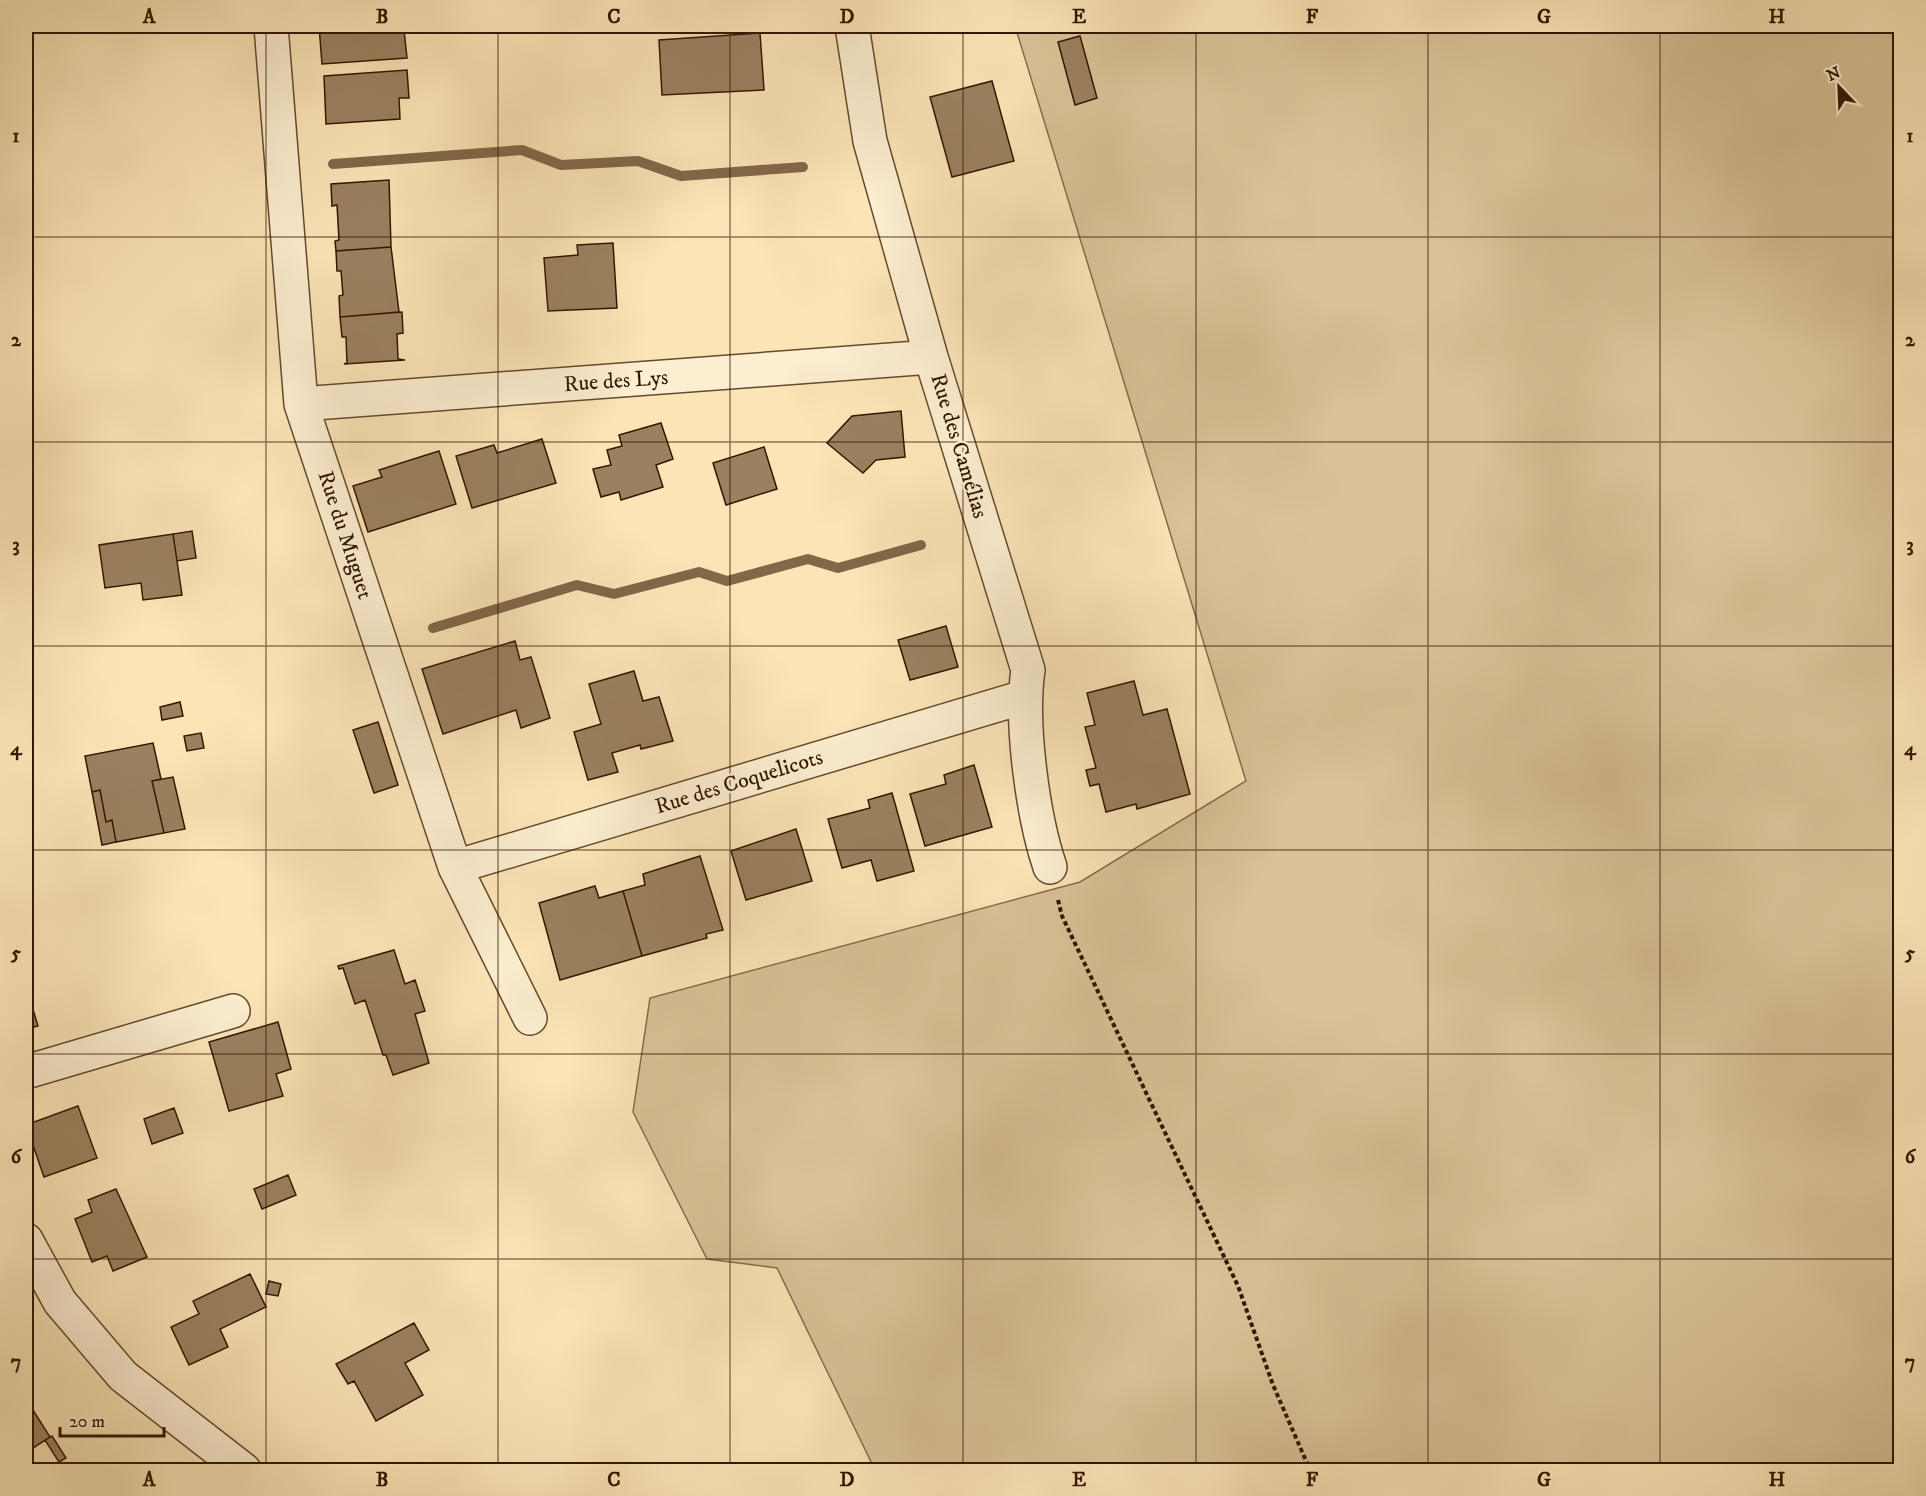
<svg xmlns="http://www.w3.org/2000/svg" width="1926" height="1496" font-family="'IM FELL DW Pica',serif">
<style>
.green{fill:#d9c298;stroke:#866c4c;stroke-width:1.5}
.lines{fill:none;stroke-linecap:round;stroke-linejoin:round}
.stream{stroke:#826749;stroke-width:10}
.building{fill:#9b8160;stroke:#331501;stroke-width:1.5}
.minor-casing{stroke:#65492e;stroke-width:36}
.path{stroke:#331501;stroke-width:4;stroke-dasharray:4.5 3;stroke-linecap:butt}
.minor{stroke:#fceed0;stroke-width:33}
.grid{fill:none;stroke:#331501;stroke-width:1.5;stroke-opacity:0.55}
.labels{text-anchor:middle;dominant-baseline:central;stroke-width:4.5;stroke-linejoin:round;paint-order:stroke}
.street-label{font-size:22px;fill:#331501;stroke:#fceed0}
.neatline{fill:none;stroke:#331501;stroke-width:2}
.grid-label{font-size:20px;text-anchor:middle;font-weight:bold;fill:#331501}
</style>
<rect width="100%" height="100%" fill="#fbe5b7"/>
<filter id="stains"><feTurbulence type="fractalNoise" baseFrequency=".00333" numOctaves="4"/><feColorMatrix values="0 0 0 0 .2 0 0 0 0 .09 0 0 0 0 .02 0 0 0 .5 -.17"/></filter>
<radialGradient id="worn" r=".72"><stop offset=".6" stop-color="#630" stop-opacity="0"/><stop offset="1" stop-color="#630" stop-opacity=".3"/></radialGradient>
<path class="green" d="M1015,26H1900V1470H875L777,1268L707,1259L633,1112L650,998L1080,882L1246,781Z"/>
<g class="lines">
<path class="stream" d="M333,164L522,150L561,165L638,161L681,176L803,167
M433,628L577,585L614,594L699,572L727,581L808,559L838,568L921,545"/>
</g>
<path class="building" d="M319,26H394V30H404L407,58L322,64Z
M760,33L764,90L662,95L659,40Z
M1080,36L1097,98L1075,105L1058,42Z
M407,70L409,98H399L400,119L326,124L324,76Z
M992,81L1014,161L952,177L930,97Z
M389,180L391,247L336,251L335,241L339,240L337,205L332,206L331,184Z
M613,243L617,308L548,311L544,258L578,255L577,245Z
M391,247L399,312L340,317L339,296L343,295L341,271H337L336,251Z
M402,312L403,333L397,334L398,359L405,360L344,364L347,363L346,337H342L340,317Z
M901,411L905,457L876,460L863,473L827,443L852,416Z
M661,423L673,459L656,465L663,487L621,500L619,492L601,497L593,469L611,465L607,450L622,446L619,435Z
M542,439L556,483L472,508L456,456L494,445L497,453Z
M764,447L777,489L726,505L713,463Z
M439,451L456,504L368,532L353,486L382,477L379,470Z
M192,531L196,558L177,561L173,534Z
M173,534L182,595L143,600L141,583L105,588L99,545Z
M946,626L958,667L910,680L898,640Z
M515,641L520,660L531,657L550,718L521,728L516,710L443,734L422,669Z
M634,671L643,701L659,697L673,741L641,749L640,745L612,753L618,772L588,780L574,732L601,724L589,684Z
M1134,681L1143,715L1167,709L1190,794L1137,809L1136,804L1106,812L1099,784L1090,786L1086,770L1096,768L1085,727L1095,725L1087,693Z
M180,702L183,716L162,720L160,707Z
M378,722L398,785L374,793L353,730Z
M201,733L204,748L187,751L184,736Z
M153,743L161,779L152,781L164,833L116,842L112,820L106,822L100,790L92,792L85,756Z
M974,765L992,827L925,846L910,794L946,784L944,775Z
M173,777L185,829L164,833L152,781Z
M100,790L106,822L112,820L116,842L102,845L92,792Z
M892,793L914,871L877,881L871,860L842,868L828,819L870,808L868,800Z
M796,829L812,881L746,900L731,851Z
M700,856L723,930L706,934L707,938L642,956L623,891L645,885L643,874Z
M595,886L599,898L623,891L642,956L560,980L539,903Z
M394,950L405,984L415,980L425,1011L415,1014L429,1063L393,1075L386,1055H383L365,1000L355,1004L343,968L339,969L338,966Z
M26,986L38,1026L26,1029Z
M278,1022L291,1069L276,1074L283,1096L229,1111L209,1042Z
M78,1106L97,1158L44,1177L26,1125Z
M174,1108L183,1133L152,1144L144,1119Z
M288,1175L296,1195L262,1209L254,1189Z
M116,1189L147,1257L113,1271L107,1256L92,1262L75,1219L92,1212L88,1200Z
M250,1274L266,1307L220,1329L228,1347L189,1365L171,1327L199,1314L193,1301Z
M269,1281L281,1284L278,1296L266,1294Z
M414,1323L429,1350L405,1363L423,1395L376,1421L354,1381L348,1384L336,1364Z
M26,1399L50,1437L30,1450L31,1452L26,1456Z
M52,1436L66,1458L59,1462L45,1440Z"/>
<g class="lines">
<g class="minor-casing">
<path id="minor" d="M271,26L301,404L455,867L530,1018
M852,26L870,141L931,357L1028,670C1020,723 1033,817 1050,867
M301,404L931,357
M455,867L1024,697
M26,1072L233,1011
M26,1240L60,1302L123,1376L244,1470"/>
</g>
<path class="path" d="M1058,900L1062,916L1238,1286L1273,1385L1310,1470"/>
<use href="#minor" class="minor"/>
</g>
<path class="grid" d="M266,26V1470M498,26V1470M730,26V1470M963,26V1470M1196,26V1470M1428,26V1470M1660,26V1470M26,237H1900M26,442H1900M26,646H1900M26,850H1900M26,1054H1900M26,1259H1900"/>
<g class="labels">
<g class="street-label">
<text transform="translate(616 381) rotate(-4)">Rue des Lys</text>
<text transform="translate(959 446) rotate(73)">Rue des Camélias</text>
<text transform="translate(345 535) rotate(72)">Rue du Muguet</text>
<text transform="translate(739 782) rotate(-17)">Rue des Coquelicots</text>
</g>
</g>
<rect width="1926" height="1496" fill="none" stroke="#fbe5b7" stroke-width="66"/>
<g transform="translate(1839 87) rotate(337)" stroke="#fceed0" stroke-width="4.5" paint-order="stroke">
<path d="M0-4.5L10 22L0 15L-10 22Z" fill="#331501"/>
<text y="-9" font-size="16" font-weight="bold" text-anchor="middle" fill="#331501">N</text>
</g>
<path d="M60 1427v9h104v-9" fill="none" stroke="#331501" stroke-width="3"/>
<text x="69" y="1427" font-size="18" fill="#331501" stroke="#fceed0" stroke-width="4.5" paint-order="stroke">20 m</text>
<rect x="33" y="33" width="1860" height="1430" class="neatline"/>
<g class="grid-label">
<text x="149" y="23">A</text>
<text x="382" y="23">B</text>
<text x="614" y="23">C</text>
<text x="847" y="23">D</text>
<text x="1079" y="23">E</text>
<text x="1312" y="23">F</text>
<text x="1544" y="23">G</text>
<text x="1777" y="23">H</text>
<text x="16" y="142">1</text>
<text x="1910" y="142">1</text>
<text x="16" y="346">2</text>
<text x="1910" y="346">2</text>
<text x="16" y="551">3</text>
<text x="1910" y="551">3</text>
<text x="16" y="755">4</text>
<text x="1910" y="755">4</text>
<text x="16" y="959">5</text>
<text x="1910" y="959">5</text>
<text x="16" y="1163">6</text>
<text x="1910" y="1163">6</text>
<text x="16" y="1368">7</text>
<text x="1910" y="1368">7</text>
<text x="149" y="1486">A</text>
<text x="382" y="1486">B</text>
<text x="614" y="1486">C</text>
<text x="847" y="1486">D</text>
<text x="1079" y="1486">E</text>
<text x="1312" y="1486">F</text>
<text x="1544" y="1486">G</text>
<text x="1777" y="1486">H</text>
</g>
<rect width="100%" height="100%" filter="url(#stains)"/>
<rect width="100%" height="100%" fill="url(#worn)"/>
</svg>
